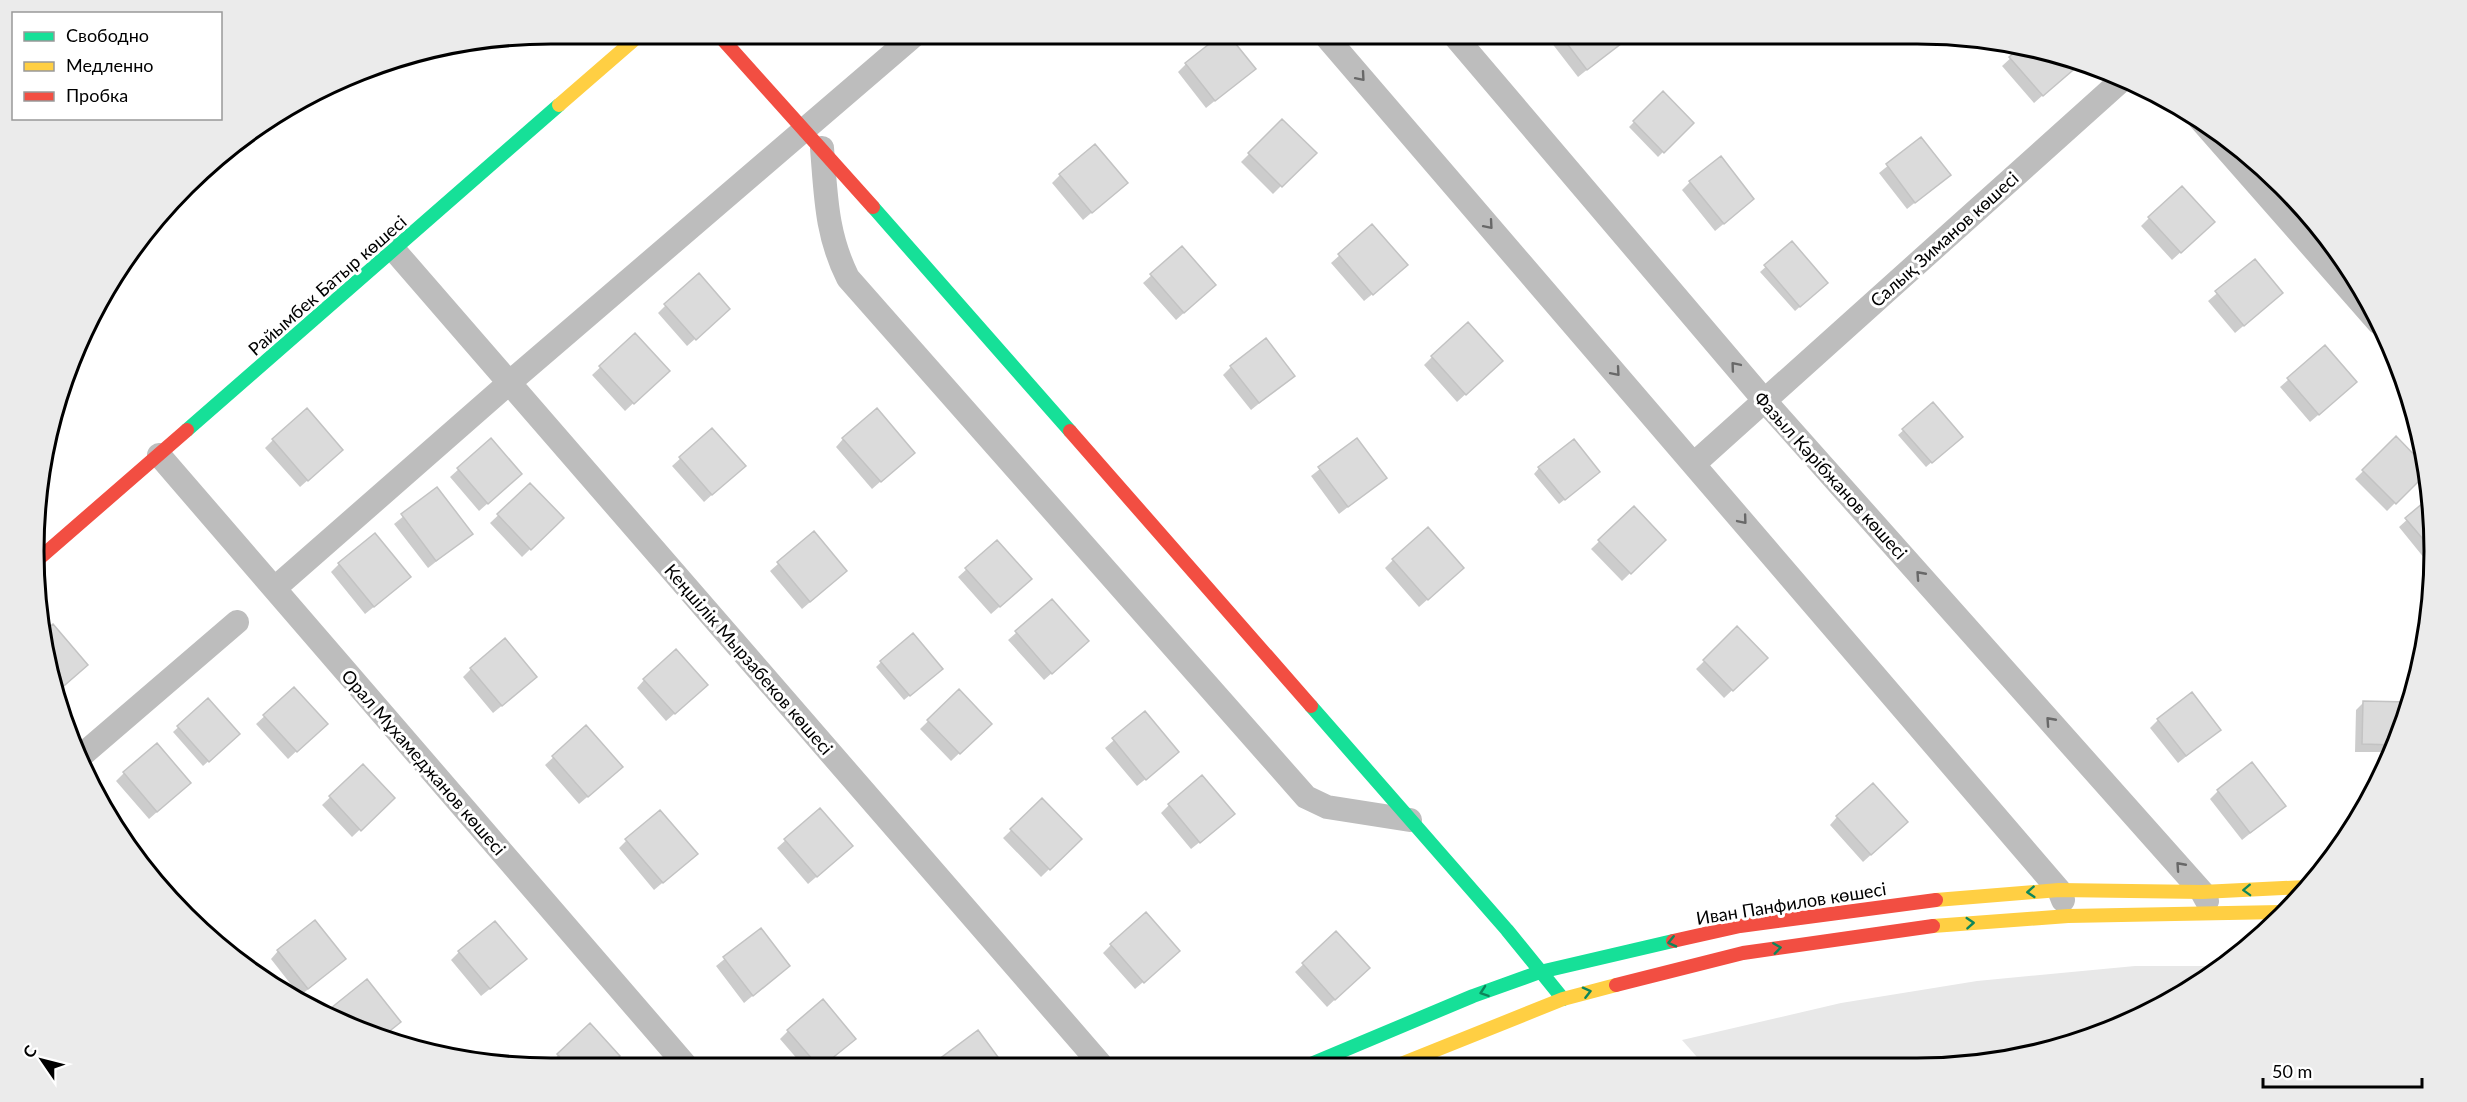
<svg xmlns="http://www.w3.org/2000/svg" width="2467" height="1102" font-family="Lato,sans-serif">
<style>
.green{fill:#e8e8e8}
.shadow{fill:#0003}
.building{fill:#dbdbdb;stroke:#c3c3c3;stroke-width:1.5}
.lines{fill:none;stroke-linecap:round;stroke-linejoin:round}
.street{stroke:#bdbdbd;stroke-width:24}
.fast{stroke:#16e098;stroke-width:14}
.slow{stroke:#ffcf43;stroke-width:14}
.jam{stroke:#f24e42;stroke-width:14}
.oneway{stroke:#686868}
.oneway2{stroke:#0d865b}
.labels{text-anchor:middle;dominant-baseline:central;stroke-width:6;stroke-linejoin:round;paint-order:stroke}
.street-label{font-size:18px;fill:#000;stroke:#fff}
.rim{fill:none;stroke:#000;stroke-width:3}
</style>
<rect width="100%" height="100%" fill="#fff"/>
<path class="green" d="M2135,966H2225L2115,1029L1984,1065H1704L1682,1040L1841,1003L1977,981Z"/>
<path class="shadow" d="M1560,33L1620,43L1578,77L1551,42Z
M2025,45L2072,60L2077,65L2034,103L2002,66Z
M1186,64L1254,69L1206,108L1178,72Z
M1663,93L1692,123L1658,157L1629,127Z
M1282,121L1314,153L1273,194L1241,162Z
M1921,139L1949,175L1907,209L1879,173Z
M1060,175L1118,190L1083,220L1052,183Z
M1690,182L1744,207L1715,231L1682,190Z
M2149,218L2205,230L2172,260L2141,226Z
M1372,226L1398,273L1364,301L1331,263Z
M1791,244L1821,288L1795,311L1760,272Z
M1182,248L1206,293L1176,320L1143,283Z
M2255,261L2273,301L2235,333L2208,301Z
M666,305L721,316L687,346L658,313Z
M635,335L660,378L625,411L592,375Z
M2325,347L2347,390L2310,422L2280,387Z
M1432,357L1493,369L1457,402L1424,365Z
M1231,367L1293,376L1251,410L1223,375Z
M1932,405L1956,441L1926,467L1898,435Z
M712,430L736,473L704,502L672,466Z
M843,439L905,460L872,489L836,447Z
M2396,439L2426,472L2387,511L2355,479Z
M273,440L333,458L300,487L265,448Z
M491,440L512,482L479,511L450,477Z
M1357,440L1385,478L1339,514L1311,476Z
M1539,468L1593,477L1559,504L1534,474Z
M530,485L562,518L522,557L490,523Z
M437,489L471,534L428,568L394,524Z
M2429,500L2434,551L2433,560L2429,564L2399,527Z
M1634,508L1664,540L1622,581L1591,549Z
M813,533L837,579L802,609L770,571Z
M997,542L1022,587L991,614L958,577Z
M1393,560L1454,576L1419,607L1385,568Z
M339,564L401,585L365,614L331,572Z
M1052,601L1079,649L1044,680L1008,640Z
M1737,629L1766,658L1724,698L1696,669Z
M881,662L936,673L904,700L876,667Z
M471,669L527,685L493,713L463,677Z
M644,680L698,693L666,721L637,688Z
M294,689L318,731L288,759L256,724Z
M959,691L990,724L951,761L920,729Z
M208,700L233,739L203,766L173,732Z
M2364,702L2408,703L2393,752H2355L2356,710Z
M1145,713L1169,760L1137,786L1105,748Z
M2158,720L2219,730L2178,763L2150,728Z
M586,727L613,775L579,804L545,765Z
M363,766L393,798L352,837L322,805Z
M124,773L181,791L149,819L116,781Z
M2218,791L2284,806L2242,840L2210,799Z
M1042,800L1080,839L1041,877L1003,838Z
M1169,805L1225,822L1191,849L1161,813Z
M819,810L843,854L808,884L777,848Z
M1837,817L1898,830L1863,862L1830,825Z
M626,841L688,861L654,890L619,848Z
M760,930L788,966L744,1003L716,966Z
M1336,934L1360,976L1327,1007L1295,972Z
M1111,945L1170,959L1135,989L1103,953Z
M278,951L344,959L300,996L271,959Z
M459,952L517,967L481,996L451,960Z
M332,1009L399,1022L381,1038L353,1030L328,1014Z
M590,1025L605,1069H556L550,1063Z
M788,1031L846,1046L821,1068H805L780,1039Z
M943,1058L1004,1068H937L935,1066Z"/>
<path class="building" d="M1223,33H1227L1256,69L1215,101L1185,63Z
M1559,33H1614L1622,43L1587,70Z
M2023,45L2075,61L2079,65L2043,96L2009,57Z
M1663,91L1694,123L1664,153L1633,121Z
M1282,119L1317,153L1282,187L1248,153Z
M1921,137L1951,175L1915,203L1886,164Z
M1095,144L1128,183L1092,213L1059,174Z
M1721,156L1754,199L1724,224L1689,181Z
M2182,186L2215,222L2181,253L2148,217Z
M1372,224L1408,265L1373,295L1338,254Z
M1792,241L1828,283L1800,307L1764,265Z
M1182,246L1216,285L1184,313L1150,274Z
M2255,259L2283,293L2244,326L2215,291Z
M699,273L730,309L696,340L664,304Z
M1468,322L1503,361L1466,395L1431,356Z
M635,333L670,371L634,404L599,366Z
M1266,338L1295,376L1259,403L1230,366Z
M2325,345L2357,382L2319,415L2287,378Z
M1933,402L1963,437L1932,463L1902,429Z
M307,408L343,450L308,481L272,439Z
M877,408L915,453L881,482L842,438Z
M712,428L746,466L712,495L679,457Z
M2396,436L2426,467V474L2396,504L2362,470Z
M491,438L522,474L488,504L457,468Z
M1357,438L1387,478L1348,507L1318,467Z
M1574,439L1600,472L1565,500L1538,467Z
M530,483L564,518L531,550L497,514Z
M437,487L473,534L436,561L401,514Z
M2429,498L2434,551V552L2405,518Z
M1634,506L1666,540L1631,574L1598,540Z
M1428,527L1464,568L1428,600L1392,559Z
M814,531L847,571L810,602L777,562Z
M375,533L411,577L374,607L338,563Z
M997,540L1032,579L1000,607L965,568Z
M1052,599L1089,641L1052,674L1015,631Z
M53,624L88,665L58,691L43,652L41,634Z
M1737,626L1768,658L1733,691L1703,660Z
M913,633L943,669L910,696L880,661Z
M505,638L537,677L502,706L470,668Z
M676,649L708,685L675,714L643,679Z
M294,687L328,724L297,752L263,715Z
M959,689L992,724L960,754L927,720Z
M2192,692L2221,730L2186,756L2157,719Z
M208,698L240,734L209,762L177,726Z
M2363,701L2409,702L2396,745L2362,744Z
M1145,711L1179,752L1146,780L1112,738Z
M586,725L623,767L588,797L552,756Z
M157,743L191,783L157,812L123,772Z
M2252,762L2286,806L2250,833L2217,790Z
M363,764L395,798L361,831L329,796Z
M1202,775L1235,814L1200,843L1168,804Z
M1873,783L1908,822L1871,855L1836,816Z
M1042,798L1082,839L1050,870L1010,829Z
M820,808L853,846L817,877L784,839Z
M660,810L698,854L663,883L625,839Z
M1146,912L1180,951L1144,983L1110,944Z
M315,920L346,959L308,989L277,950Z
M495,921L527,959L490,989L458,951Z
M761,928L790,966L753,996L723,957Z
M1336,931L1370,968L1335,1000L1302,963Z
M367,979L401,1022L381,1038L353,1030L344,1024L331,1008Z
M823,999L856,1039L820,1068L787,1030Z
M590,1023L620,1056L607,1069H571L557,1054Z
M978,1030L1006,1068H950L942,1057Z"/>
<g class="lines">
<path class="street" d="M1323,33L2059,890L2063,900
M1452,33L1764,400L2202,892L2207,901
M2199,118L2378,322
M822,148C826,196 826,234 848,278L1306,797L1327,807L1410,820
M394,250L1103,1067
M159,455L689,1069
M1695,463L2124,78
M275,588L509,383L917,33
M82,755L237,622"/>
<path class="fast" d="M873,207L1070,431
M187,430L559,105
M1311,706L1507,930L1563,999
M1304,1067L1473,996L1540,972L1673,941"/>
<path class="slow" d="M559,105L642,33
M1936,900L2059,890L2202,892L2306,887
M1933,926L2068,916L2281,912
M1396,1066L1563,999L1616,985"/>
<path class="jam" d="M717,33L873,207
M1070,431L1311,706
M34,563L187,430
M1673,941L1740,926L1936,900
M1616,985L1743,953L1933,926"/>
</g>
<defs><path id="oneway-chevron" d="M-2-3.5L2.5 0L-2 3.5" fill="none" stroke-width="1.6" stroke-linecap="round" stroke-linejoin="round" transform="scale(1.5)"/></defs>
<g class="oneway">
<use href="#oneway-chevron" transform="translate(1361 77) rotate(49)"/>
<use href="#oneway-chevron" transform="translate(1489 225) rotate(49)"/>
<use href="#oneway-chevron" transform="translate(1735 366) rotate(-130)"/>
<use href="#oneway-chevron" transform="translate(1616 372) rotate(49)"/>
<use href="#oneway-chevron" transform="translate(1743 520) rotate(50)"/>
<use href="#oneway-chevron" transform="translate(1920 575) rotate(-132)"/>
<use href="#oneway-chevron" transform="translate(2050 721) rotate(-132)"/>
<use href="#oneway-chevron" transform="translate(2180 866) rotate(-132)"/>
</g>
<g class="oneway2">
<use href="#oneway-chevron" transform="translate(2247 890) rotate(178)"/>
<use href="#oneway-chevron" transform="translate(2031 892) rotate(176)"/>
<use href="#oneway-chevron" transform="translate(1970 923) rotate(-4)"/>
<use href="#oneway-chevron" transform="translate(1672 942) rotate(167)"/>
<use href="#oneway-chevron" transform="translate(1777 948) rotate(-8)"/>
<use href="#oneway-chevron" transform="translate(1484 992) rotate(161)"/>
<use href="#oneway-chevron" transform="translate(1587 992) rotate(-14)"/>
</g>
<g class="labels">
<g class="street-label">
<text transform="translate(1944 239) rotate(-42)">Салық Зиманов көшесі</text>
<text transform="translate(327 285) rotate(-41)">Райымбек Батыр көшесі</text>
<text transform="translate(1831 475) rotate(48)">Фазыл Кәрібжанов көшесі</text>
<text transform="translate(749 659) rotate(49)">Кеңшілік Мырзабеков көшесі</text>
<text transform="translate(424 762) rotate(49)">Орал Мұхамеджанов көшесі</text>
<text transform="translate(1791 903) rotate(-9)">Иван Панфилов көшесі</text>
</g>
</g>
<path d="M0 0H2467V1102H0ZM551 44H1917A507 507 0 0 1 2424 551V551A507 507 0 0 1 1917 1058H551A507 507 0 0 1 44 551V551A507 507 0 0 1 551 44Z" fill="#ebebeb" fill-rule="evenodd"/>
<path class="rim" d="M551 44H1917A507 507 0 0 1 2424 551V551A507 507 0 0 1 1917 1058H551A507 507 0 0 1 44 551V551A507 507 0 0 1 551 44Z"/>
<rect x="12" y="12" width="210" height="108" fill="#ffffff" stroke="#999999" stroke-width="1.5"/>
<rect x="24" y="32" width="30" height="9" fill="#16e098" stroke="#999999" stroke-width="1.5"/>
<text x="66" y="42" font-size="18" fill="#000000">Свободно</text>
<rect x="24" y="62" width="30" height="9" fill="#ffcf43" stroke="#999999" stroke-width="1.5"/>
<text x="66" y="72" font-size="18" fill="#000000">Медленно</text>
<rect x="24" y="92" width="30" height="9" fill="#f24e42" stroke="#999999" stroke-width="1.5"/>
<text x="66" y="102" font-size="18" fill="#000000">Пробка</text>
<g transform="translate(42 1060) rotate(305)" stroke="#ffffff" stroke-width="4.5" paint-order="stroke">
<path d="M0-4.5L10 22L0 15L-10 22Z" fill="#000000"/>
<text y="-9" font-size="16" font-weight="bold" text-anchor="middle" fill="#000000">С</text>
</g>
<path d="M2263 1078v9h159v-9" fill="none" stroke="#000000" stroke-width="3"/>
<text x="2272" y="1078" font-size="18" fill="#000000" stroke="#ffffff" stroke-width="4.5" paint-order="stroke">50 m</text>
</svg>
